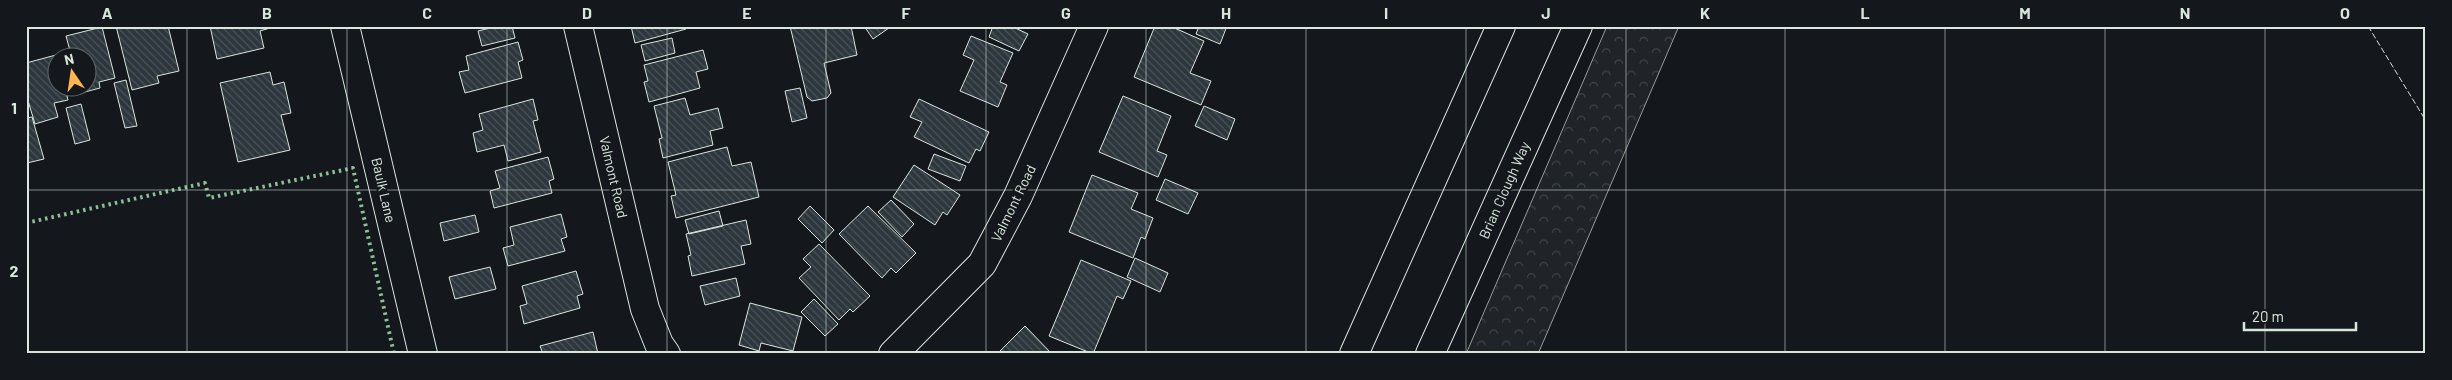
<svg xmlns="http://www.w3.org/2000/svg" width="2452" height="380" font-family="Barlow,sans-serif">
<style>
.forest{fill:url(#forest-crowns);stroke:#939e99}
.building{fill:url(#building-back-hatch);stroke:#d8e6dc}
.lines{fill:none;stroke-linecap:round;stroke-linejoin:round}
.minor-casing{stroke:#d8e6dc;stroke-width:30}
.trunk-casing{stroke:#d8e6dc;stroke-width:30}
.minor{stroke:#14181c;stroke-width:28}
.trunk{stroke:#14181c;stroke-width:28}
.hedge{stroke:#8ac095;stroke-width:4;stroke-dasharray:2.5 4;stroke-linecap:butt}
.fence{stroke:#d8e6dc;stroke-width:1;stroke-dasharray:6 2.5;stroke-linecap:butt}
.grid{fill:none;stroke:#d8e6dc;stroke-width:1;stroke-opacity:0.55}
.labels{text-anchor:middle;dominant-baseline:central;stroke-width:4;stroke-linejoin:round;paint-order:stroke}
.street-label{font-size:14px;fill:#d8e6dc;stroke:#14181c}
.neatline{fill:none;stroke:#d8e6dc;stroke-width:2}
.grid-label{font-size:16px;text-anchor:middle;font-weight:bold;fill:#d8e6dc}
</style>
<defs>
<pattern id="forest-crowns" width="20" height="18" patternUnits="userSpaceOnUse" patternTransform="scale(1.25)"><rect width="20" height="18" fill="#202428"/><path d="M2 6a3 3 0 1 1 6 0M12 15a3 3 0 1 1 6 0" fill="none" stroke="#404447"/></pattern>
<pattern id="building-back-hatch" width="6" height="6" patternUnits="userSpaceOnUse" patternTransform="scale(1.25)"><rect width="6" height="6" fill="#2c363c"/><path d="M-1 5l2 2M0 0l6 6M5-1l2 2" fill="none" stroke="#4a5358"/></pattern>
</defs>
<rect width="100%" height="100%" fill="#14181c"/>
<path class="forest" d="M1607,26H1679L1538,354H1466Z"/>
<path class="building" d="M116,26H168L179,71L157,76L159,83L132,90Z
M210,26H270V28L260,31L264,48L217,59Z
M498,26H512L515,38L482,46L478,31Z
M631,26H686V29L635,43Z
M790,26H851L857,55L824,63L831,93L827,98L812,101L807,97Z
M864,26H887L889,28L873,39Z
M993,26H1011L1028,34L1019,51L989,37Z
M1155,26H1170L1204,41L1190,73L1211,81L1201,105L1134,77Z
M1199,26H1227L1220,44L1196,34Z
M102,27L115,78L99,82L100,88L81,93L79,88H88V58H72L66,36Z
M971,36L1013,53L1000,82L1007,85L998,107L960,91L974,60L963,55Z
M672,38L675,53L645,61L641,45Z
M518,42L523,60L518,62L522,78L465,93L459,72L469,70L466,56Z
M703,50L708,69L696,72L700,88L649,102L644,82L648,81L644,65Z
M56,55L58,88H65L68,100L54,103L58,117L35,124L26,94V63Z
M270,72L273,85L284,82L291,113L281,115L290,150L238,162L220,83Z
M126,80L137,126L125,128L114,83Z
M800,88L807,118L792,122L785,91Z
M1123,96L1171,116L1157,151L1167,155L1158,177L1099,152Z
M685,98L690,115L718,108L723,128L710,131L713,145L663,158L659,139L662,138L654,106Z
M533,99L538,120L533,121L541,152L508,161L504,145L477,152L473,133L483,130L479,114Z
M919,99L989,132L980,151L976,149L969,163L914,137L922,122L910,117Z
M81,104L90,140L75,144L66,108Z
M1204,106L1235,119L1227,140L1195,126Z
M32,117L44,159L27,163L26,118Z
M727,147L732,166L751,162L759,197L676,218L671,196L676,195L668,162Z
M934,154L966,166L960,181L928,169Z
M548,157L554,179L549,181L552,193L494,208L490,191L500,188L495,171Z
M914,165L960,195L947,215L943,212L935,225L893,197Z
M1092,175L1138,193L1131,209L1153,218L1145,239L1141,237L1133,258L1069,232Z
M1165,179L1198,193L1188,214L1156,200Z
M891,200L914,224L902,237L878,212Z
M810,206L834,230L822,243L798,219Z
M868,206L916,253L896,273L891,268L882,278L839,234Z
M719,211L723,226L689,234L685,220Z
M561,214L567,237L561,239L565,251L508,266L503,248L514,245L510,227Z
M475,215L479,232L444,241L440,223Z
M746,220L751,244L741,246L745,264L692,276L688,256L691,255L686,234Z
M819,244L870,296L853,312L850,309L839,320L799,278L811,267L803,259Z
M1135,258L1168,273L1160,292L1127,277Z
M1081,260L1131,281L1123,299L1117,296L1093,354L1049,336Z
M490,267L496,289L455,299L449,277Z
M576,271L583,294L577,296L580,308L524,324L520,306L527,304L522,286Z
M736,278L740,296L705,305L700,286Z
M814,299L838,324L825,336L801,312Z
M750,303L802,317L793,351L761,343L759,351L739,345Z
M1025,326L1052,354H997Z
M593,332L598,354H543L540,346Z"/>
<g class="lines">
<g class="minor-casing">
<path id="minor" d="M345,26L423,354
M578,26L645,309L659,344L666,354
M893,354L982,264L1018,196L1094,26"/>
</g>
<g class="trunk-casing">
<path id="trunk" d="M1354,354L1501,26
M1430,354L1578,26"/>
</g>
<use href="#minor" class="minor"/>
<use href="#trunk" class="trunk"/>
<path class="hedge" d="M26,223L205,183L209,198L353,168L394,354"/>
<path class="fence" d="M2368,26L2426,121"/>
</g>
<path class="grid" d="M187,26V354M347,26V354M507,26V354M667,26V354M826,26V354M986,26V354M1146,26V354M1306,26V354M1466,26V354M1626,26V354M1785,26V354M1945,26V354M2105,26V354M2265,26V354M26,190H2426"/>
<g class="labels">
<g class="street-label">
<text transform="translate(614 177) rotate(77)">Valmont Road</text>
<text transform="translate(384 190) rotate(77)">Baulk Lane</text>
<text transform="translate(1504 190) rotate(-66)">Brian Clough Way</text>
<text transform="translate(1013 203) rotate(-64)">Valmont Road</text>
</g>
</g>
<rect width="2452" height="380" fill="none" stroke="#14181c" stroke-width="55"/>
<g transform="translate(72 72) rotate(347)"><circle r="24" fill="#14181c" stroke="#626a69"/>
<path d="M0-4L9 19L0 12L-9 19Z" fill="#ffb74d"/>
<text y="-8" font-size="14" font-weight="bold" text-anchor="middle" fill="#d8e6dc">N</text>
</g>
<path d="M2244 322v8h112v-8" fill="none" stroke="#d8e6dc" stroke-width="2.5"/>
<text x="2252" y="322" font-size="15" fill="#d8e6dc" stroke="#14181c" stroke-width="4" paint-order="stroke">20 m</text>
<rect x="28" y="28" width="2396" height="324" class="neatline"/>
<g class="grid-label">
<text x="107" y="19">A</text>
<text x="267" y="19">B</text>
<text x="427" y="19">C</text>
<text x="587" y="19">D</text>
<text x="747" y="19">E</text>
<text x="906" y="19">F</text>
<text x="1066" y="19">G</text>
<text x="1226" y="19">H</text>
<text x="1386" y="19">I</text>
<text x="1546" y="19">J</text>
<text x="1705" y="19">K</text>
<text x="1865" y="19">L</text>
<text x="2025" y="19">M</text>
<text x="2185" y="19">N</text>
<text x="2345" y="19">O</text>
<text x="14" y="114">1</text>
<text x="14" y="277">2</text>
</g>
</svg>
